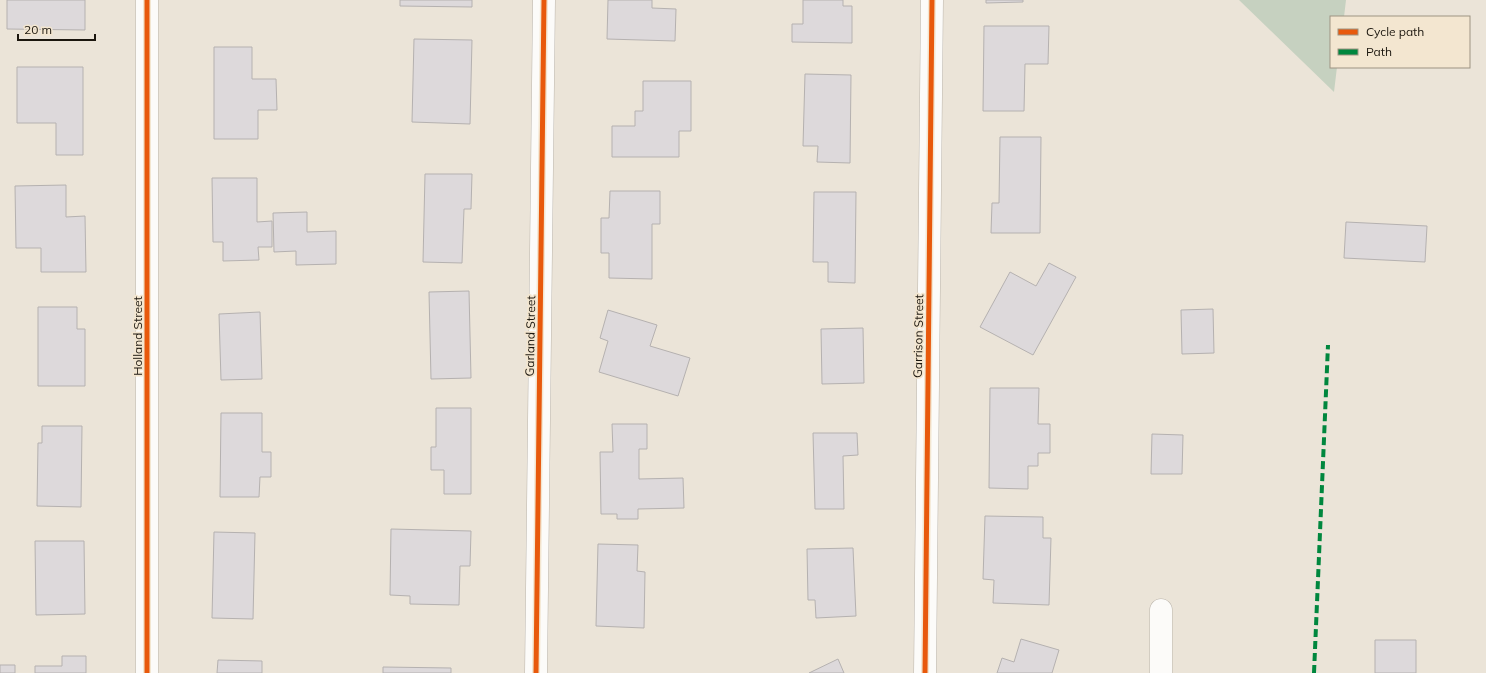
<svg xmlns="http://www.w3.org/2000/svg" width="1486" height="673" font-family="Mulish,sans-serif">
<style>
.green{fill:#c6d1c0}
.building{fill:#ddd9db;stroke:#b5b1b0}
.lines{fill:none;stroke-linecap:round;stroke-linejoin:round}
.minor-casing{stroke:#bbb5ac;stroke-width:23}
.minor{stroke:#fcfbf9;stroke-width:22}
.quiet{stroke:#00873e;stroke-width:4;stroke-dasharray:8 4;stroke-linecap:butt}
.cycleway-casing{stroke:#f3e6d0;stroke-width:8}
.cycleway{stroke:#e8590c;stroke-width:5}
.labels{text-anchor:middle;dominant-baseline:central;stroke-width:3.5;stroke-linejoin:round;paint-order:stroke}
.street-label{font-size:12px;fill:#1b160e;stroke:#f3e6d0}
</style>
<rect width="100%" height="100%" fill="#ebe4d8"/>
<path class="green" d="M1239,0H1346L1344,17H1331V67H1337L1334,92Z"/>
<path class="building" d="M7,0H85V30L7,29Z
M400,0H472V7L400,6Z
M608,0H652V8L676,9L675,41L607,39Z
M803,0H843V6H852V43L792,42V24H803Z
M986,0H1023V2L986,3Z
M984,26H1049L1048,64H1025L1024,111H983Z
M414,39L472,40L470,124L412,122Z
M214,47H252V79H276L277,110H258V139H214Z
M17,67H83V155H56V123H17Z
M805,74L851,75L850,163L817,162L818,146H803Z
M643,81H691V131H679V157H612V126H635V111H643Z
M1000,137H1041L1040,233H991L992,203H999Z
M425,174H472L471,209H464L462,263L423,262Z
M212,178H257V222L272,221V247H258L259,260L223,261V242H213Z
M66,185V217L85,216L86,272H41V248H16L15,186Z
M610,191H660V224H652V279L609,278V253H601V218H609Z
M814,192H856L855,283L828,282V262H813Z
M307,212V232L336,231V264L296,265V251L274,252L273,213Z
M1346,222L1427,226L1425,262L1344,258Z
M1049,263L1076,277L1033,355L980,327L1010,272L1036,286Z
M469,291L471,378L431,379L429,292Z
M38,307H77V329H85V386H38Z
M1213,309L1214,353L1182,354L1181,310Z
M608,310L657,325L650,346L690,358L678,396L599,372L608,341L600,338Z
M260,312L262,379L221,380L219,314Z
M863,328L864,383L822,384L821,329Z
M990,388H1039L1038,424H1050V453H1038V466H1028V489L989,488Z
M436,408H471V494H444V470H431V447H436Z
M221,413H262V452H271V477H260L259,497H220Z
M612,424H647V449H639V479L683,478L684,508L638,509V519H617V514H601L600,452H613Z
M42,426H82L81,507L37,506L38,443H42Z
M813,433H857L858,455L843,456L844,509H815Z
M1152,434L1183,435L1182,474H1151Z
M985,516L1043,517V538H1051L1049,605L993,603L994,580L983,579Z
M391,529L471,531L470,566H460L459,605L410,604V596L390,595Z
M214,532L255,533L253,619L212,618Z
M35,541H84L85,614L36,615Z
M598,544L638,545L637,571L645,572L644,628L596,626Z
M853,548L856,616L816,618L815,600H808L807,549Z
M1021,639L1059,650L1052,673H997L1002,658L1014,662Z
M1375,640H1416V673H1375Z
M62,656H86V673H35V666H62Z
M838,659L844,673H809Z
M218,660L262,661V673H217Z
M0,665H15V673H0Z
M383,667L451,668V673H383Z"/>
<g class="lines">
<g class="minor-casing">
<path id="minor" d="M1161,610V673
M147,673V0
M536,673L544,0
M925,673L932,0"/>
</g>
<use href="#minor" class="minor"/>
<path class="quiet" d="M1314,673L1328,345"/>
<g class="cycleway-casing">
<path id="cycleway" d="M147,673V0
M536,673L544,0
M925,673L932,0"/>
</g>
<use href="#cycleway" class="cycleway"/>
</g>
<g class="labels">
<g class="street-label">
<text transform="translate(137 336) rotate(-90)">Holland Street</text>
<text transform="translate(530 336) rotate(-89)">Garland Street</text>
<text transform="translate(918 336) rotate(-89)">Garrison Street</text>
</g>
</g>
<rect x="1330" y="16" width="140" height="52" fill="#f3e6d0" stroke="#9d9382"/>
<rect x="1338" y="29" width="20" height="6" fill="#e8590c" stroke="#9d9382"/>
<text x="1366" y="36" font-size="12" fill="#1b160e">Cycle path</text>
<rect x="1338" y="49" width="20" height="6" fill="#00873e" stroke="#9d9382"/>
<text x="1366" y="56" font-size="12" fill="#1b160e">Path</text>
<path d="M18 34v6h77v-6" fill="none" stroke="#1b160e" stroke-width="2"/>
<text x="24" y="34" font-size="12" fill="#1b160e" stroke="#f3e6d0" stroke-width="3" paint-order="stroke">20 m</text>
</svg>
